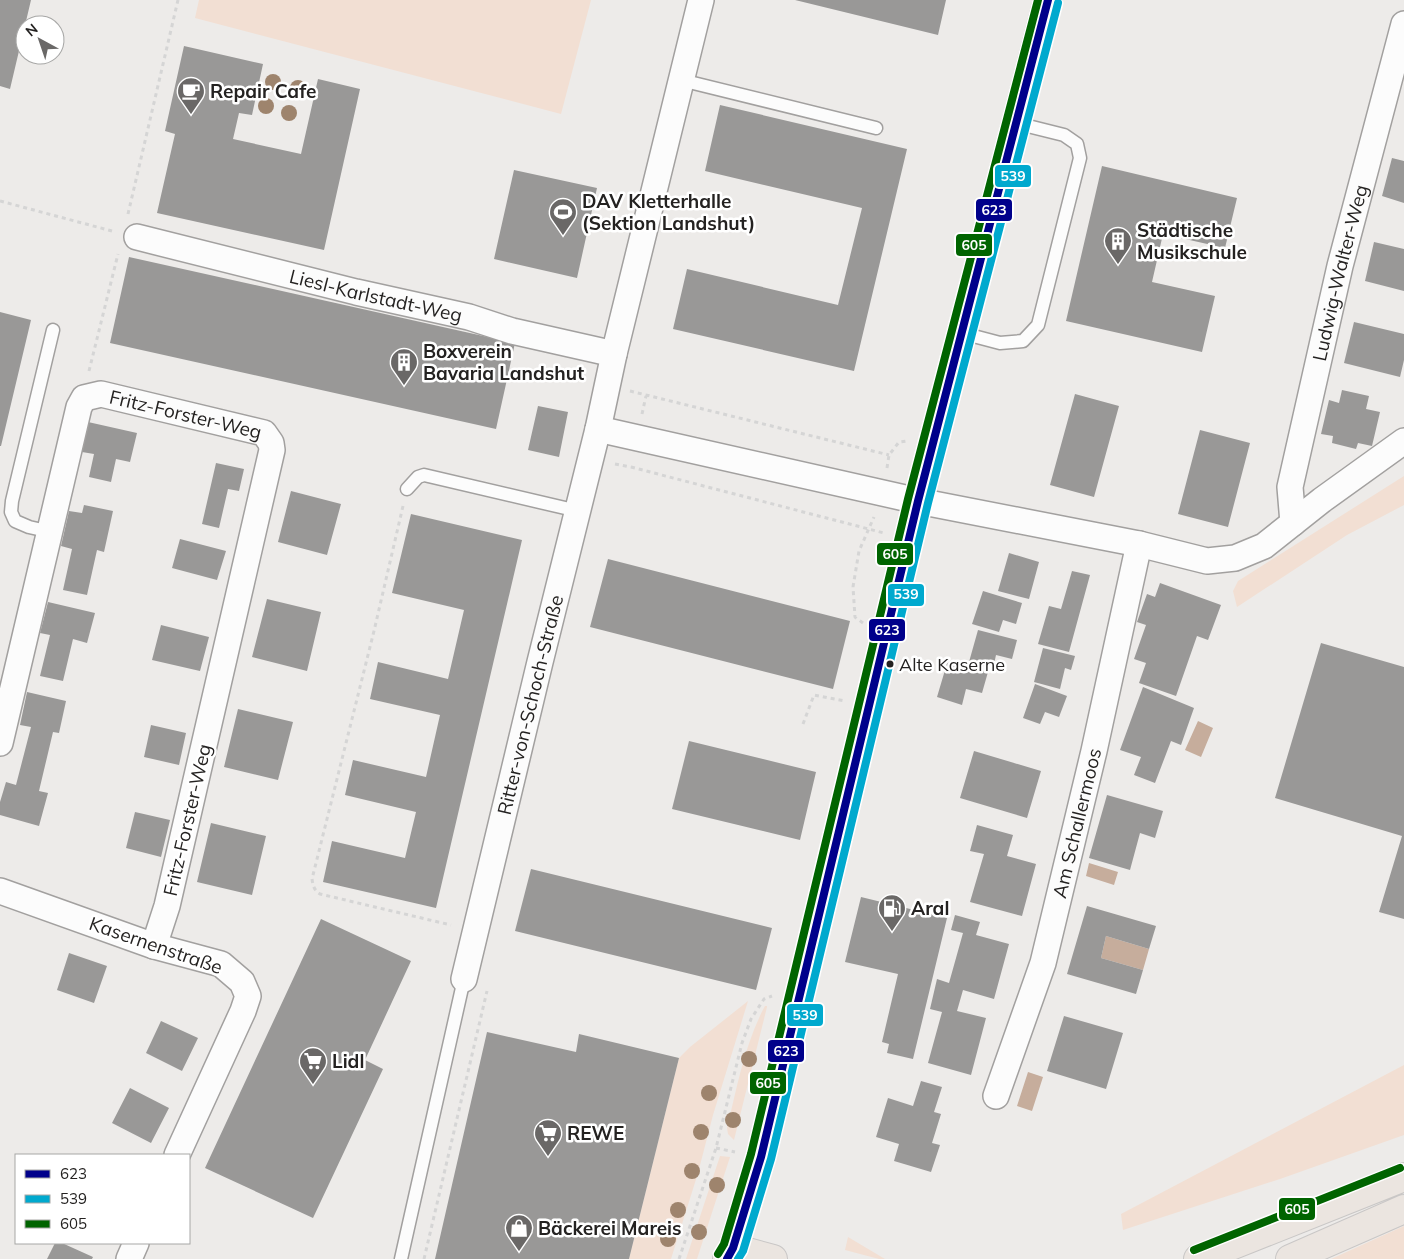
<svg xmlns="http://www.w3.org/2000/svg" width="1404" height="1259" font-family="Mulish,sans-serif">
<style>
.green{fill:#f2dfd3}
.water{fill:#c6ad9c}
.building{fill:#999897}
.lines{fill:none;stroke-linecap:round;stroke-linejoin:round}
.lane-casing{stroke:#a2a09f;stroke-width:15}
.street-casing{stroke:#a2a09f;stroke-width:28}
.secondary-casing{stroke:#a2a09f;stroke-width:30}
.primary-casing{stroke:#c9c7c6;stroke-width:30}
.path{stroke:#d5d5d5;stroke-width:3;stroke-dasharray:4 4;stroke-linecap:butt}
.lane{stroke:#fcfcfc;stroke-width:12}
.street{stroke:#fcfcfc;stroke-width:25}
.secondary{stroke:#fcfcfc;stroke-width:28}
.primary{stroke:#ebe5e0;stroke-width:28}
.bus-1-casing{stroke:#fff;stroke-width:11}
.bus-2-casing{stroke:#fff;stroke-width:11}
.bus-3-casing{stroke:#fff;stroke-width:11}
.bus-1{stroke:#00008b;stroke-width:8}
.bus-2{stroke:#00a9ce;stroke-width:8}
.bus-3{stroke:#006400;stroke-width:8}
.tree{fill:#9e846d}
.bus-dot{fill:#242221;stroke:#fff;stroke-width:2}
.labels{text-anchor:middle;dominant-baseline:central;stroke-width:5;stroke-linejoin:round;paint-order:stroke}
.bus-label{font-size:18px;fill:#242221;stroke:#fff;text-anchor:start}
.poi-label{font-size:19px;font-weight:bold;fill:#242221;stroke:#fff;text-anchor:start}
.street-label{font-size:19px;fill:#242221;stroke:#fff}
.line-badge{stroke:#fff;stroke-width:2}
.badge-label{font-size:14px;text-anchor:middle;font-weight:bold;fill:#fff}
</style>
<rect width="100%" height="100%" fill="#edebe9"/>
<path class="green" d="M199,0H591L561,114L195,18Z
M1404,476V505L1347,535L1237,607L1233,591L1238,581Z
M748,1001L713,1115L698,1173L671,1259H629L679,1058L690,1047Z
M765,1006H767V1007L734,1140L728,1134L727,1128C737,1087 745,1043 765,1006Z
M1404,1065V1135L1280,1179L1123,1230L1121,1214Z
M720,1156L730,1157L697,1259H686Z
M1404,1226V1259H1331Z
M848,1237L885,1259H879L845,1250Z"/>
<path class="water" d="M1198,721L1213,728L1201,757L1185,750Z
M1089,863L1118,872L1114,885L1086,876Z
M1106,936L1149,949L1143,970L1101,958Z
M1028,1072L1043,1077L1032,1111L1017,1106Z"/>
<path class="building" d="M0,0H31L10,89L0,86Z
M795,0H946L938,35Z
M184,46L263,64L252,115L239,113L233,139L301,154L318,79L360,89L324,250L157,213L175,134L165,131Z
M720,105L907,149L854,371L673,329L687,269L838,305L862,208L705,171Z
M1392,158L1404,161V203L1382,196Z
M1102,166L1237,198L1225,248L1163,234L1152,282L1215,296L1202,352L1066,321Z
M514,170L597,188L577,278L494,259Z
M1374,242L1404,249V291L1365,281Z
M129,257L515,343L496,429L110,343Z
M0,312L31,320L1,446H0Z
M1354,322L1404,334V360L1400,377L1344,363Z
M1342,390L1369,396L1366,409L1380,412L1372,446L1358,443L1356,449L1332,443L1333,436L1321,434L1329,400L1339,403Z
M1075,394L1119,406L1094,497L1050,485Z
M538,406L568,412L559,457L528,450Z
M88,422L137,433L130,462L116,459L111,482L89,477L94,454L82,452Z
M1200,430L1250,443L1228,527L1178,514Z
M216,463L244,469L239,491L228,489L219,528L202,524Z
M291,491L341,504L327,555L278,542Z
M84,505L113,511L104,552L97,550L87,595L63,590L72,549L61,546L69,511L82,513Z
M411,514L522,540L436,908L323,882L332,841L405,858L416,812L345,795L353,760L426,777L440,715L370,699L378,662L448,679L464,610L392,593Z
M180,539L226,551L217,580L172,568Z
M1009,553L1039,562L1029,599L998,591Z
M608,559L850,621L833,689L590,627Z
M1072,571L1090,575L1069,652L1038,644L1049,606L1061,609Z
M1160,583L1221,605L1208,640L1197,636L1176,696L1139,683L1146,663L1134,659L1146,625L1137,622L1147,594L1155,597Z
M983,591L1022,603L1016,624L1003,620L999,632L972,624Z
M267,599L321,612L307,671L252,657Z
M48,602L95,613L87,643L73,639L63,681L40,676L50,635L40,633Z
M161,625L209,637L200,671L152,660Z
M978,630L1017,640L1012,659L996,655L993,669L969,662Z
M1321,643L1404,667V919L1379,912L1402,836L1275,798Z
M1043,648L1075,656L1071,670L1065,668L1060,689L1034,682Z
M948,660L988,672L982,693L966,689L962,705L937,697Z
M1035,684L1067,696L1059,717L1045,712L1040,724L1023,718Z
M1143,687L1194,708L1181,745L1171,741L1155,783L1134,775L1141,757L1120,750Z
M27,692L66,701L59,733L53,732L39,791L48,793L39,826L0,815V802L6,782L16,785L31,727L20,725Z
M238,709L293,722L278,780L224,767Z
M151,725L186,733L179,765L144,757Z
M689,741L816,772L800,840L672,809Z
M974,751L1041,771L1027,818L960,798Z
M1107,795L1163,811L1155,838L1140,833L1130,870L1089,858Z
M135,812L170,820L161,857L126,848Z
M211,823L266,836L252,895L197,882Z
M977,825L1013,835L1007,856L1036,864L1022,916L970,902L984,854L970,851Z
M531,869L772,928L756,990L515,931Z
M861,897L947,918L913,1059L887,1053L889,1044L882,1042L898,974L845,962Z
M1087,906L1156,926L1149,949L1106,936L1101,958L1143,970L1136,994L1067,974Z
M955,915L980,922L976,935L1009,944L994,999L963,990L957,1011L986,1018L971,1075L928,1063L942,1012L930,1009L937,979L949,983L963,933L951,930Z
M321,919L411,961L365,1060L383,1069L313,1218L205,1168Z
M69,953L107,966L94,1003L57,990Z
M1064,1016L1123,1033L1106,1089L1047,1071Z
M161,1021L198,1038L182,1071L146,1053Z
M487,1032L576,1052L579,1034L679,1058L629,1259H435Z
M921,1081L942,1087L934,1112L941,1114L932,1143L940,1145L931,1172L894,1161L899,1144L876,1137L888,1098L913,1106Z
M130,1088L169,1108L151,1143L112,1123Z
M55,1243H62L93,1257L92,1259H47Z"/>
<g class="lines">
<g class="lane-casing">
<path id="lane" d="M681,80L876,128
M962,333L1000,343L1023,341L1038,325L1080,158L1077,144L1064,135L1016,123
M407,489L418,477L424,475L578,511
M51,532L29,527L15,521L11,512L12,501L53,330
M401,1259L464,979"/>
</g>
<g class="street-casing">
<g id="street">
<path id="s1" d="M137,237L356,292L469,317L512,331L614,354"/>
<path d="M598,429L918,501L1139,544L1207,561L1235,558L1264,546L1322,500L1404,441"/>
<path id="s2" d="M1293,523L1290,487L1340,266L1404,24"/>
<path id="s3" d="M0,743L79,407L84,398L101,394L264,433L271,443L272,450L167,906L154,946"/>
<path d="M0,891L154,946L221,964L242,982L248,996L243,1011L177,1155"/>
<path id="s4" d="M464,979L540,662L598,429L614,354L701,0"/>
<path id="s5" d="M996,1096L1043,963L1094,751L1139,544"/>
<path d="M129,1259L136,1243"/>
</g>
</g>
<g class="secondary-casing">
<path id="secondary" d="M733,1259V1248L761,1157L918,501L1048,0"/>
</g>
<g class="primary-casing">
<path id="primary" d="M727,1259L733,1248L773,1259
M1198,1259L1404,1177
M1290,1259L1404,1209"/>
</g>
<path class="path" d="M0,201L112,231
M128,214L178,0
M89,371L118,254
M630,391L889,455
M642,414L646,396
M615,464L631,467
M631,467L884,533
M887,468L889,455L899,442L907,441
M403,506L374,631L312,879C313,886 314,890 320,894L451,925
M863,623L855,617L853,587L859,551L874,517
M803,724L814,695L845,701
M716,1148L735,1152
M424,1259L487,991
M679,1259L716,1148L742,1043L751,1019L764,999L772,996"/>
<use href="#lane" class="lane"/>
<use href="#street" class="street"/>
<use href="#secondary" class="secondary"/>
<use href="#primary" class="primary"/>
<g class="bus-1-casing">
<path id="bus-1" d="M727,1259L733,1248L761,1157L918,501L1048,0"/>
</g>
<g class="bus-2-casing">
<path id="bus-2" d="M738,1259L743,1251L771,1159L928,503L1058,3"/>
</g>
<g class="bus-3-casing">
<path id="bus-3" d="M1194,1250L1400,1168
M718,1254L724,1244L751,1154L908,499L1038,0"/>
</g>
<use href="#bus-1" class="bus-1"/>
<use href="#bus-2" class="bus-2"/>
<use href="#bus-3" class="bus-3"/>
</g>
<g class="tree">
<circle cx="273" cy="82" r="8"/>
<circle cx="298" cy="88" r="8"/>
<circle cx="266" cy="106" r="8"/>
<circle cx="289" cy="113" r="8"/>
<circle cx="749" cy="1059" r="8"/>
<circle cx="709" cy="1093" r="8"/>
<circle cx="733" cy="1120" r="8"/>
<circle cx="701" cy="1132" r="8"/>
<circle cx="692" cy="1171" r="8"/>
<circle cx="717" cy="1185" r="8"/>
<circle cx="678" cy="1210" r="8"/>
<circle cx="699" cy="1232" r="8"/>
<circle cx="668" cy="1239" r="8"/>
</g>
<defs>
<g id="cafe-pin" transform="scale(1.4375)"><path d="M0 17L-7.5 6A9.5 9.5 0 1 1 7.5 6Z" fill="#6a6867" stroke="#fff"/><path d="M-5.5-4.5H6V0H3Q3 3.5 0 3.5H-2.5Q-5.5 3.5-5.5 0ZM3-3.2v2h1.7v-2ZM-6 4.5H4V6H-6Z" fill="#fff"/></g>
<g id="stadium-pin" transform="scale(1.4375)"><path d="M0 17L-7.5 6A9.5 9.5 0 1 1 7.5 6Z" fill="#6a6867" stroke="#fff"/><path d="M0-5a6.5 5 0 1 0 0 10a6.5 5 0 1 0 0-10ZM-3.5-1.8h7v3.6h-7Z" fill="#fff"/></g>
<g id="building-pin" transform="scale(1.4375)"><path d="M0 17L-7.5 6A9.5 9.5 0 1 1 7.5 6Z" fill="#6a6867" stroke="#fff"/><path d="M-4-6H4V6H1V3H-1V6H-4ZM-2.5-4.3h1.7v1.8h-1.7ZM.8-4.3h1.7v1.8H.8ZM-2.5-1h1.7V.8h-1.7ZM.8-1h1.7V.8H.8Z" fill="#fff"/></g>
<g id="fuel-pin" transform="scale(1.4375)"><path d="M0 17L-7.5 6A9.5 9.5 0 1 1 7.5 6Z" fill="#6a6867" stroke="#fff"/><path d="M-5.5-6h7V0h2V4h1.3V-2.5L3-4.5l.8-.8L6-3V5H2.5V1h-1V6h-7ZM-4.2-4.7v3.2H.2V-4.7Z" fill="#fff"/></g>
<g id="supermarket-pin" transform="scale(1.4375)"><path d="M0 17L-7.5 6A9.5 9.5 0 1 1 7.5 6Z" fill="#6a6867" stroke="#fff"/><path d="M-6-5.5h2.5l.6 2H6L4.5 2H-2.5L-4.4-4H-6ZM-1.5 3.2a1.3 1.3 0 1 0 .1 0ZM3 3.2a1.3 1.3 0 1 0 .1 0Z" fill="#fff"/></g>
<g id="shop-pin" transform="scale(1.4375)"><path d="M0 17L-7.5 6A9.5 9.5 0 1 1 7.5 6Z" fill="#6a6867" stroke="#fff"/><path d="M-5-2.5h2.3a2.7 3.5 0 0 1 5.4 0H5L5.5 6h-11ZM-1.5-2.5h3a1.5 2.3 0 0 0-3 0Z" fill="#fff"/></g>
</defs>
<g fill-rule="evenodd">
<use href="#cafe-pin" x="191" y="91"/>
<use href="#stadium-pin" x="563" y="212"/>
<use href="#building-pin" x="1118" y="241"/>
<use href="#building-pin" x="404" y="362"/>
<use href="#fuel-pin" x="892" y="908"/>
<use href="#supermarket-pin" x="313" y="1061"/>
<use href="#supermarket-pin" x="548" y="1133"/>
<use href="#shop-pin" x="519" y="1228"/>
</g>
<circle class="bus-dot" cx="890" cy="664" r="4.5"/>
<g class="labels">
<g class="bus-label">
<text x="899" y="664">Alte Kaserne</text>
</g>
<g class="poi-label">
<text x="210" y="91">Repair Cafe</text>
<text x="582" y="201">DAV Kletterhalle<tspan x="582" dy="22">(Sektion Landshut)</tspan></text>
<text x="1137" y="230">Städtische<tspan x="1137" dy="22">Musikschule</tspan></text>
<text x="423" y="351">Boxverein<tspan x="423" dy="22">Bavaria Landshut</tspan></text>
<text x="911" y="908">Aral</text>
<text x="332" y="1061">Lidl</text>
<text x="567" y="1133">REWE</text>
<text x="538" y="1228">Bäckerei Mareis</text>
</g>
<g class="street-label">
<text stroke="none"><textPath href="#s2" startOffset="256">Ludwig-Walter-Weg</textPath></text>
<text stroke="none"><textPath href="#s1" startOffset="246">Liesl-Karlstadt-Weg</textPath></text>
<text stroke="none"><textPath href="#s3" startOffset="460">Fritz-Forster-Weg</textPath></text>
<text stroke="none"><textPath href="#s4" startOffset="282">Ritter-von-Schoch-Straße</textPath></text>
<text transform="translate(187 820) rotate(-77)">Fritz-Forster-Weg</text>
<text stroke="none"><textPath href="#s5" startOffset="285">Am Schallermoos</textPath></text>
<text transform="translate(156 945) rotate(19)">Kasernenstraße</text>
</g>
</g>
<g class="line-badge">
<rect x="994" y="164" width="38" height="24" rx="5" fill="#00a9ce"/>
<rect x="975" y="198" width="38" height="24" rx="5" fill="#00008b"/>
<rect x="955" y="233" width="38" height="24" rx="5" fill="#006400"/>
<rect x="876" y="542" width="38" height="24" rx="5" fill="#006400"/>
<rect x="887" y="583" width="38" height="24" rx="5" fill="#00a9ce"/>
<rect x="868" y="618" width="38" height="24" rx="5" fill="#00008b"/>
<rect x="786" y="1003" width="38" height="24" rx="5" fill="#00a9ce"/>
<rect x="767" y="1039" width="38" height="24" rx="5" fill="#00008b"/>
<rect x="749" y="1071" width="38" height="24" rx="5" fill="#006400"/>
<rect x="1278" y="1197" width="38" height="24" rx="5" fill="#006400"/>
</g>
<g class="badge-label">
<text x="1013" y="181">539</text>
<text x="994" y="215">623</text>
<text x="974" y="250">605</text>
<text x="895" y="559">605</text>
<text x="906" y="599">539</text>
<text x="887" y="635">623</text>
<text x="805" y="1020">539</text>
<text x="786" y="1056">623</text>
<text x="768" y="1088">605</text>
<text x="1297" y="1214">605</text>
</g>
<rect x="15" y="1154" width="175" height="90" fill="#ffffff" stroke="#a7a7a6"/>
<rect x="25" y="1170" width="25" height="8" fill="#00008b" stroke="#a7a7a6"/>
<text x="60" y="1179" font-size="15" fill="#242221">623</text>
<rect x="25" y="1195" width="25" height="8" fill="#00a9ce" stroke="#a7a7a6"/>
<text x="60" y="1204" font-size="15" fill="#242221">539</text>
<rect x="25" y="1220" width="25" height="8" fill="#006400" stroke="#a7a7a6"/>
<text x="60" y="1229" font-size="15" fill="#242221">605</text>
<g transform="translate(40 40) rotate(320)"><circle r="24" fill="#ffffff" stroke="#a7a7a6"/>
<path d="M0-4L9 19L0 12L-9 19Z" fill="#6a6867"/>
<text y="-8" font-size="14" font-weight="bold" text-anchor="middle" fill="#242221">N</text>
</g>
</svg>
